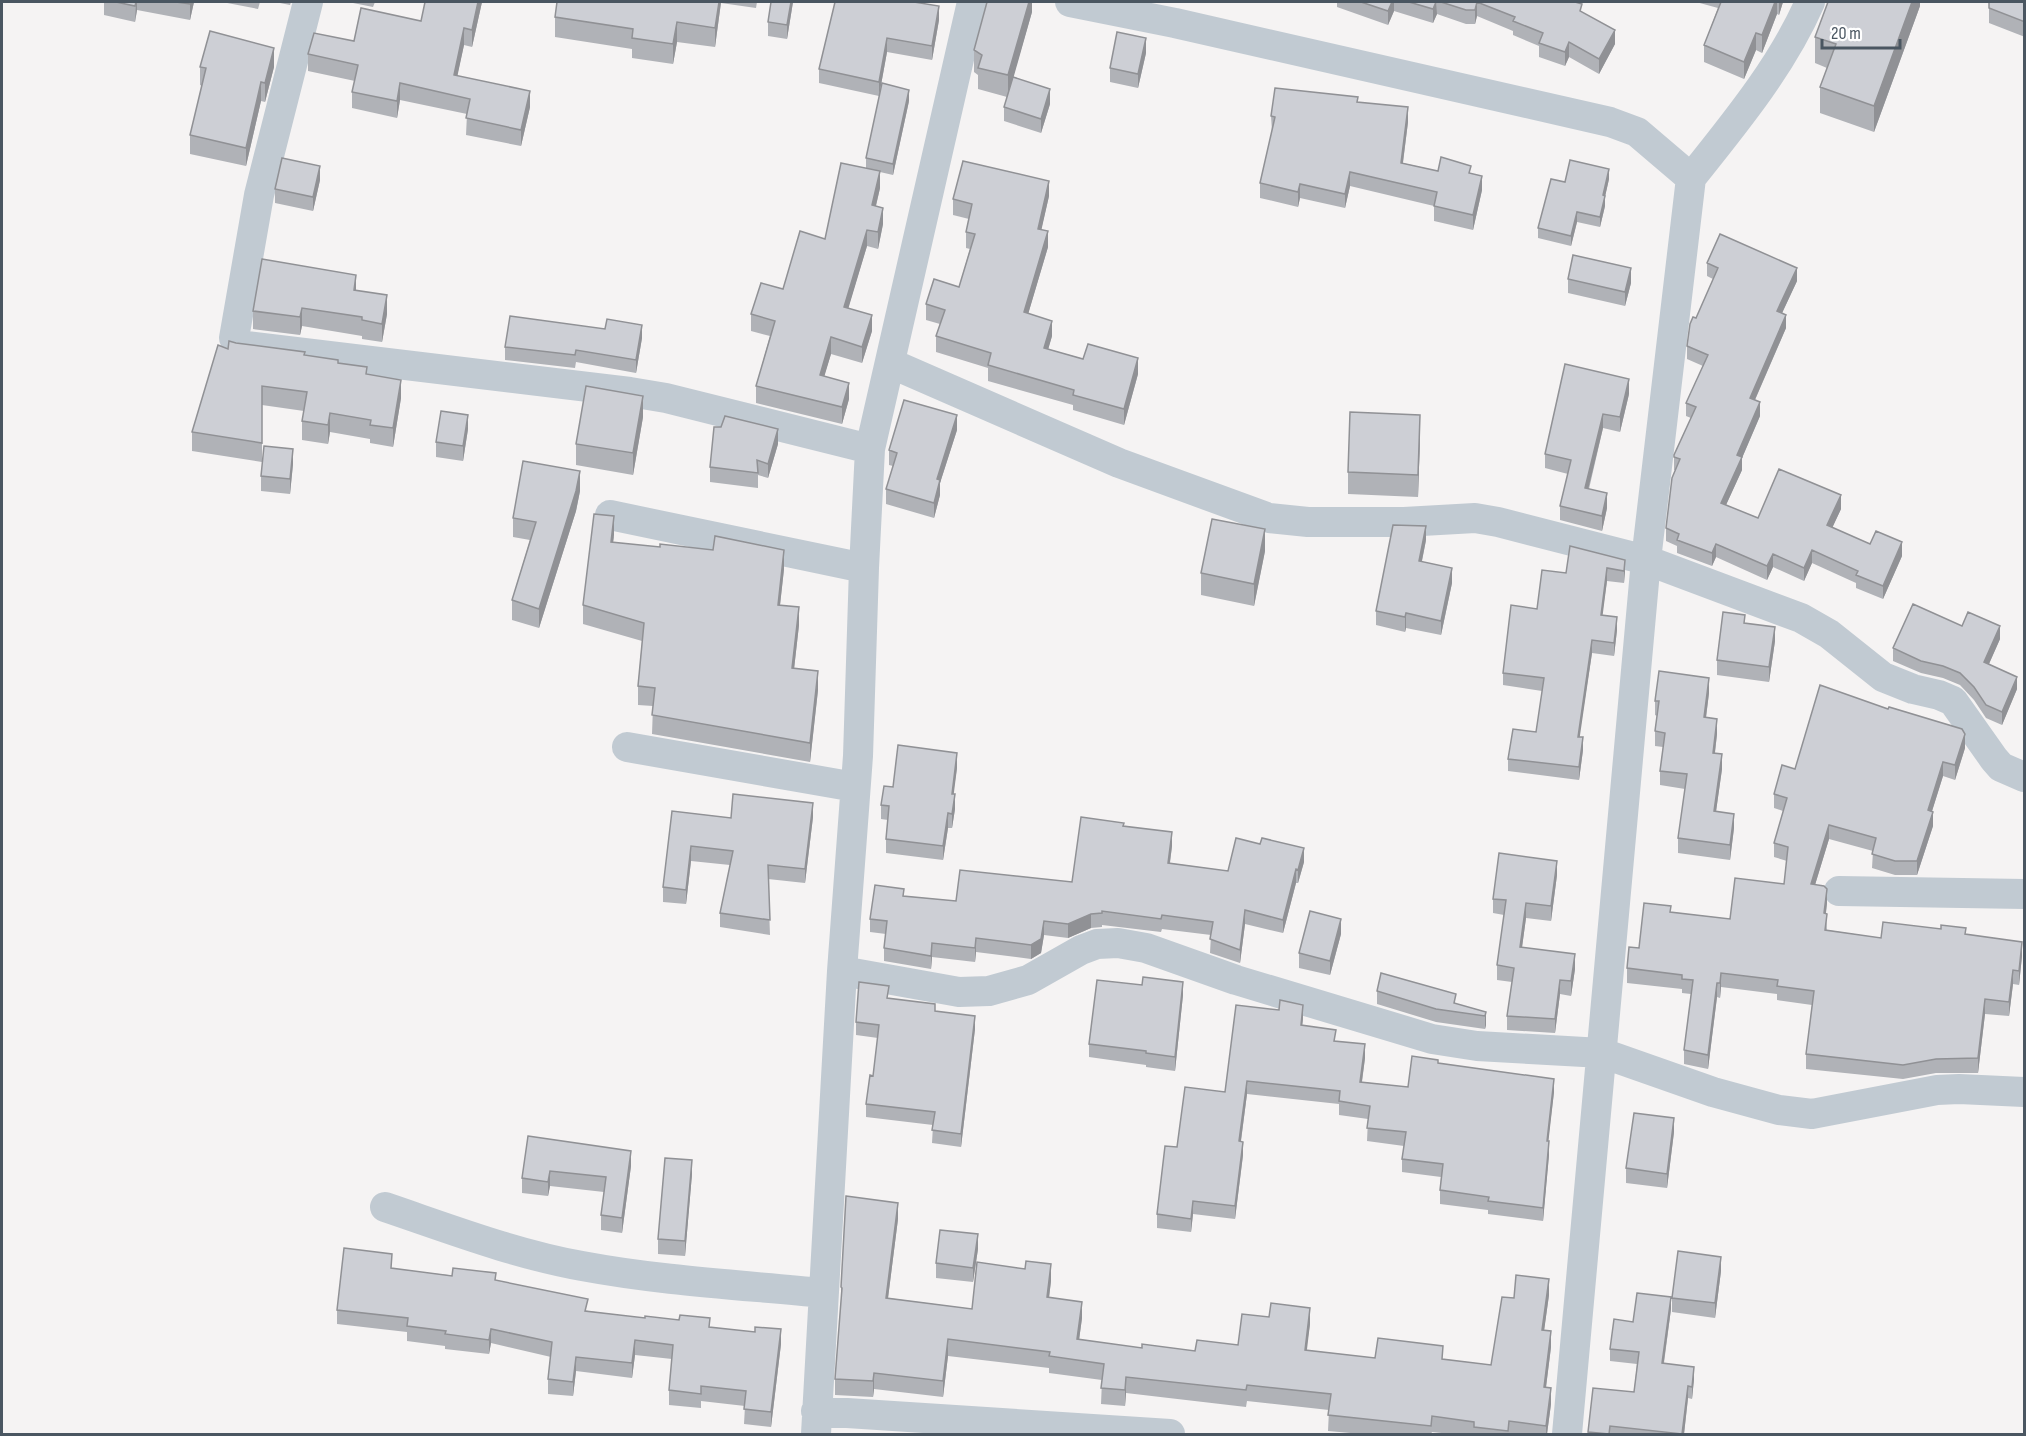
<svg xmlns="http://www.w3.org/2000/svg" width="2026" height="1436" font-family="'Sofia Sans Condensed',sans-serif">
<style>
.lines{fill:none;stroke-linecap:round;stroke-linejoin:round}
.minor{stroke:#c1cad2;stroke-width:30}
.wall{fill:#b0b2b7}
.shaded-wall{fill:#909195}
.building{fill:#cdcfd5;stroke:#909195;stroke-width:1.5}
</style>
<rect width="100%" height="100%" fill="#f5f3f3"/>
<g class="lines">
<path class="minor" d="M308,2L259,195L234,338L238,345L630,392L666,398L870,449
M1070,2L1175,23L1610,122L1637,132L1691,178C1735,123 1782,66 1810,2
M890,363L1119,463L1269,518L1308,522H1404L1475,518L1498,522L1646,560L1801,618L1829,634L1883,677L1913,689L1939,695L1953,701L1994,759L2001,767L2024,777
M610,515L864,568
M627,747L855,787
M1839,891L2024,894
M842,971L959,992L989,991L1028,980L1081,950L1097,944L1118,943L1146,948L1236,980L1432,1039L1477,1046L1602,1053L1713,1092L1779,1110L1812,1114L1937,1090L1959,1089L2024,1092
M385,1207C450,1229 515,1254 582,1266C662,1281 743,1285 823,1293
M816,1411L1170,1434
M816,1434L842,971L858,756L864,568L870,449L972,2
M1567,1434L1646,560L1691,178"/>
</g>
<path class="wall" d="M104,2H194L190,20L137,10L135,22L104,15Z
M222,2H260L258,9Z
M275,2H291L290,5Z
M348,2H375L373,7Z
M482,2L472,47L464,45L457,76L530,107L521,146L466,135L467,114L400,100L397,118L352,108V92L355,81L308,71V54L354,41Z
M557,2H757L756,8L721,3L715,47L677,42L673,64L632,58V49L555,37V17Z
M771,2H793L787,39L768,36V22Z
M835,2L939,20L932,60L887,52L879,96L819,83V69Z
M1032,2V12L1013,77L1050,104L1041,133L1004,121V107L1007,97L978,89V75L974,72V50Z
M1337,2H1577L1582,12L1615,44L1599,74L1569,57L1565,66L1539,57V46L1513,35V31L1477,16L1475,24H1466L1437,14L1433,23L1394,11L1388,25L1337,7Z
M1696,2H1783L1779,15L1777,14L1762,53L1756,50L1744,79L1704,62V45L1718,8Z
M1920,2V6L1874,132L1820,113V87L1827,68L1815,63V37Z
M2025,2V37L1989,23V8Z
M1146,53L1138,88L1110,82V68Z
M200,67H274L265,102L261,101L246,166L190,154V135L202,86L200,85Z
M909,101L893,175L880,172V188L876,206L883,224L878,249L867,246L848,308L872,331L862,363L831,354L824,376L849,399L842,424L756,403V386L770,336L751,331V314L783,289L825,239L866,168V158Z
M1358,102L1408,122L1403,163L1438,171L1471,173L1482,190L1473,230L1434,221V206L1350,186L1345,208L1300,198L1298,207L1260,198V183L1272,131L1271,116Z
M1609,179L1605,196V206L1600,227L1577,222L1571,246L1538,238V228L1565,182Z
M320,180L313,211L275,203V189Z
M1049,196L1041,230L1048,247L1028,314L1052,336L1048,349L1138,374L1124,425L1073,410V405L988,381V368L936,352V336L940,324L926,320V304L959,287L970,249L966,248V232L969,219L953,215V199Z
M1707,263L1797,281L1782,313L1786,328L1755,400L1760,416L1742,458V470L1726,505L1758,518L1841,509L1832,528L1870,544L1902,556L1883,599L1856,588V583L1812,563L1804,581L1773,567L1767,580L1716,557L1712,566L1677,553V546L1666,541V528L1675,470H1674V455L1691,418L1686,416V403L1703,366L1687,359V346L1713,279L1707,276Z
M1568,279L1631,283L1625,306L1568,293Z
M356,291L387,314L382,342L362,339V336L302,326L300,335L253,329V311Z
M642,338L636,373L576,362L575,368L505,360V347Z
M236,343L305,355L338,363L367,375L401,398L393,447L370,443V439L330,432L328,444L302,440V421L304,411L262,405V462L192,451V432L228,349Z
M1629,394L1620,432L1603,428L1589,489L1607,508L1602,531L1560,520V506L1568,474L1545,468V454Z
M643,417L633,475L576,465V444Z
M468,429L463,461L436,457V442Z
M957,430L940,483V495L934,518L886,504V489L893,466L889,465V450Z
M1420,437L1418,497L1348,494V472Z
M778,444L768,478L758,475V488L710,482V467Z
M293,464L290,494L261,491V476Z
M580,491L576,511L539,628L512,620V600L530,540L513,537V518Z
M614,535L613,542L784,569L780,605L799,625L794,669L818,690L810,762L652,734L653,706L638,705V686L642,641L583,624V605Z
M1426,540L1422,561L1452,583L1441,635L1406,628L1405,632L1376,625V611Z
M1265,551L1254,606L1201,595V573Z
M1625,560L1624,583L1607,581L1602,615L1617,630L1614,656L1592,653L1579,737L1583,750L1579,780L1508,771V759L1536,732L1542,691L1503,685V673L1537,609L1566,573Z
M1745,623L1775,641L1769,682L1717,675V660Z
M1962,626L2000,639L1989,664L2017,689L2002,725L1986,718L1974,700L1960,685L1943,678L1921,673L1893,661V648Z
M1709,693L1706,718L1717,734L1715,753L1722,769L1716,811L1734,828L1730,860L1678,853V838L1685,789L1660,785V771L1663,747L1655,746V731L1657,716L1655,715V701Z
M1965,748L1955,780L1943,776L1932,811L1933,826L1917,875H1895L1872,868L1873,851L1829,839L1815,885L1827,903L1826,913L1827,930L1881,938L1966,934L2022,956L2019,985L2013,984L2009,1016L1985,1014L1978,1073H1936L1903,1079L1806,1069V1054L1812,1005L1777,1000V994L1721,987L1720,998L1717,997L1708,1069L1684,1064V1050L1691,994L1682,993V989L1627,983V968L1671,912L1730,919L1784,884L1787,861L1774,857V843L1783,811L1774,808V794L1795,769Z
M957,768L953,794L955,809L952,828H948L943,860L886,853V839L888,820L881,819V805L893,787Z
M672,811L731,818L813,817L805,883L768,879L770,935L720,927V913L730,865L691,861L686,904L663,902V887Z
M1124,826L1172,846L1170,863L1228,871L1304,862L1298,883H1296L1283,933L1245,924L1240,963L1210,953L1211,935L1162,929L1161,932L1102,925V927L1091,928L1068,938L1044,935L1041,953L1031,959L976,952L975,962L932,957L931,969L884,961V948L886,934L870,932V919L904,896L956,901L1072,882Z
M1557,875L1551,921L1526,918L1522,947L1575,969L1571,996L1560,994L1555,1033L1507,1030V1016L1512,982L1497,980V965L1504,915L1493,913V899Z
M1341,934L1330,975L1299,968V953Z
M1377,991L1456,1004L1486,1012V1025L1485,1029L1436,1022L1377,1004Z
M1183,995L1175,1071L1146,1067V1065L1089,1057V1044Z
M889,998L935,1011L975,1029L961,1147L932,1143L933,1125L866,1117V1104L873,1076L878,1038L856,1035V1022Z
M1303,1018L1302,1026L1336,1041L1365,1058L1362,1082L1408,1087L1438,1063L1554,1092L1548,1141L1549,1155L1543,1221L1488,1214V1210L1440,1204V1190L1441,1177L1402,1172V1159L1404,1146L1367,1141L1368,1119L1339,1115V1104L1247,1094L1241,1141L1243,1155L1235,1219L1193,1214L1191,1232L1157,1228V1214L1177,1147L1225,1092Z
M1674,1132L1667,1188L1626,1183V1168Z
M528,1136L631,1166L622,1233L601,1230V1215L604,1192L550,1186L548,1196L522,1193V1178Z
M692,1174L685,1256L658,1254V1239Z
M898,1219L888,1298L972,1309L1051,1281L1049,1298L1082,1318L1079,1340L1142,1348L1195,1351L1238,1345L1310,1324L1306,1350L1375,1358L1443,1359L1491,1365L1514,1298L1549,1295L1544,1330L1551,1347L1546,1387L1551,1404L1547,1434H1451L1432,1432L1431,1434H1362L1328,1431L1329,1410L1247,1401L1246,1407L1126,1393L1125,1406L1101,1404L1102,1380L1049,1373V1368L948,1356L943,1397L874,1389L873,1397L835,1395V1379L841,1304V1287Z
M978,1249L973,1282L936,1278V1263Z
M392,1269L496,1280L588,1311L710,1327L781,1344L771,1427L744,1424L745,1406L701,1401V1408L669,1405V1390L672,1359L635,1355L632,1378L576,1371L573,1396L548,1394V1379L551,1357L491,1343L489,1354L445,1349V1346L407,1341V1332L337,1324V1310Z
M1721,1271L1715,1318L1672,1312V1298Z
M1671,1309L1664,1363L1694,1379L1692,1399L1688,1398L1684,1434H1588V1432L1634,1392L1637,1364L1610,1361V1349L1633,1322Z"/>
<path class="shaded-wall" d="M136,2H137V10L135,22Z
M191,2H194L190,20V4Z
M478,2H482L472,47V30Z
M719,2H721L715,47V28Z
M791,2H793L787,39V25Z
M1029,2H1032V12L1008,97V75Z
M1392,2H1394V11L1388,25V11Z
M1436,2L1437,14L1433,23V9Z
M1477,2V16L1475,24V10Z
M1775,2H1777V14L1762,53V35Z
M1779,2H1783L1779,15Z
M1912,2H1920V6L1874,132V106Z
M939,6V20L932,60V46Z
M677,22V42L673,64V44Z
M464,28V45L454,92V75Z
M1615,30V44L1599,74V59Z
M1756,33V50L1744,79V62Z
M887,38V52L879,96V82Z
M1146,38V53L1138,88V74Z
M1569,42V57L1565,66V52Z
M274,48V67L265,102V83Z
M261,82V101L246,166V148Z
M400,83V100L397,118V101Z
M1050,89V104L1041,133V119Z
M909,90V101L893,175V164Z
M530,91V107L521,146V130Z
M1408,107V122L1401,177V163Z
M320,166V180L313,211V197Z
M1609,169V179L1603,206V195Z
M880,171V188L872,222V205Z
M1350,172V186L1345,208V194Z
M1482,176V190L1473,230V215Z
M1049,181V196L1038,245V229Z
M1300,184V198L1298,207V192Z
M1605,196V206L1600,227V217Z
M883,208V224L878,249V232Z
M1577,212V222L1571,246V236Z
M867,230V246L844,323V307Z
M1048,231V247L1024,328V312Z
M1631,268V283L1625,306V292Z
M1797,268V281L1777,324V311Z
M356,275V294L354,290Z
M387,295V314L382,342V324Z
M302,308V326L300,335V317Z
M872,315V331L862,363V347Z
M1786,315V328L1750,411V398Z
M1052,321V336L1044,364V348Z
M642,325V338L636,373V360Z
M831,337V354L820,391V375Z
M1138,358V374L1124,425V409Z
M1629,379V394L1620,432V417Z
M401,380V398L393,447V428Z
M849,383V399L842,424V407Z
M643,396V417L633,475V453Z
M1760,402V416L1742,458V470L1721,516V503L1737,455Z
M330,413V432L328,444V425Z
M1603,414V428L1585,502V488Z
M468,415V429L463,461V446Z
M957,415V430L940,483V495L934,518V503L937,479Z
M1420,415V437L1418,497V475Z
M778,429V444L768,478V464Z
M293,449V464L290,494V479Z
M580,471V491L576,511L539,628V609Z
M1607,493V508L1602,531V516Z
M1841,495V509L1827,539V525Z
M614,516V535L611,560V542Z
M1426,526V540L1419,575V561Z
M1265,529V551L1254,606V584Z
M1902,542V556L1883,599V586Z
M1716,544V557L1712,566V553Z
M784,550V569L778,623V605Z
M1812,550V563L1804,581V568Z
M1773,554V567L1767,580V566Z
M1625,560V572L1624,583V571Z
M1452,568V583L1441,635V621Z
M1607,568V581L1601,628V615Z
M799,607V625L792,687V668Z
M1406,613V628L1405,632V617Z
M1617,617V630L1614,656V643Z
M2000,626V639L1984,675V662Z
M1775,627V641L1769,682V667Z
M1592,640V653L1578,749V737Z
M818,671V690L810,762V743Z
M2017,677V689L2002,725V712Z
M1709,678V693L1704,732V717Z
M1717,719V734L1713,768V753Z
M1965,734V748L1955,780V765Z
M1583,737V750L1579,780V767Z
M957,753V768L952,808V794Z
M1722,754V769L1714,826V811Z
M1943,762V776L1928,824V810Z
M955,794V809L952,828V814Z
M813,803V817L805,883V869Z
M1933,812V826L1917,875V861Z
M948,813V828L943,860V846Z
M1734,814V828L1730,860V845Z
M1829,825V839L1811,898V884Z
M1172,832V846L1168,876V863Z
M691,846V861L686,904V890Z
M1304,848V862L1298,883V870Z
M1557,861V875L1551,921V906Z
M1296,869V883L1283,933V920Z
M1827,889V903L1824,927V913Z
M1526,903V918L1520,962V947Z
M1245,910V924L1240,963V950Z
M1091,914V928L1068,938V924Z
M1341,919V934L1330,975V961Z
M1044,921V935L1041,953L1031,959V945Z
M976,938V952L975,962V948Z
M2022,942V956L2019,985V971Z
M932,943V957L931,969V956Z
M1575,954V969L1571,996V981Z
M2013,970V984L2009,1016V1002Z
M1721,973V987L1720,998V983Z
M1560,980V994L1555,1033V1019Z
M1183,982V995L1175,1071V1057Z
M1717,983V997L1708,1069V1055Z
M1985,999V1014L1978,1073V1058Z
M1303,1005V1018L1301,1039V1025Z
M1486,1012V1025L1485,1029V1016Z
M975,1016V1029L961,1147V1134Z
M1365,1044V1058L1360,1095V1082Z
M1554,1079V1092L1547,1154V1141Z
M1247,1081V1094L1239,1155V1141Z
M1674,1118V1132L1667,1188V1174Z
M1549,1141V1155L1543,1221V1208Z
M1243,1142V1155L1235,1219V1206Z
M631,1151V1166L622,1233V1218Z
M692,1160V1174L685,1256V1241Z
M550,1171V1186L548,1196V1182Z
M1193,1201V1214L1191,1232V1219Z
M898,1203V1219L886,1314V1298Z
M978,1234V1249L973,1282V1268Z
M1721,1257V1271L1715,1318V1303Z
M1051,1264V1281L1047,1313V1297Z
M1549,1279V1295L1542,1346V1330Z
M1671,1297V1309L1662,1375V1363Z
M1082,1302V1318L1077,1355V1339Z
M1310,1308V1324L1305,1366V1350Z
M491,1329V1343L489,1354V1340Z
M781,1329V1344L771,1427V1412Z
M1551,1331V1347L1544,1403V1387Z
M948,1339V1356L943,1397V1381Z
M635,1340V1355L632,1378V1363Z
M576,1357V1371L573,1396V1382Z
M1694,1367V1379L1692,1399V1387Z
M874,1373V1389L873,1397V1381Z
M1126,1377V1393L1125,1406V1390Z
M1688,1386V1398L1684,1434H1682Z
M1551,1388V1404L1547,1434H1546V1426Z"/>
<path class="building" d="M116,2H136L135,6Z
M176,2H191L190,4Z
M425,2H478L472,30L464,28L454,75L530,91L521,130L466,118L470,99L400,83L397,101L352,92L358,65L308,54L314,33L354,41L361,8L421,21Z
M557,2H719L715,28L677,22L673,44L632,38L633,29L555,17Z
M771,2H791L787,25L768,22Z
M835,2H914L939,6L932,46L887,38L879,82L819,69Z
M987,2H1029L1008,75L978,68L982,55L974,50Z
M1361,2H1392L1388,11Z
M1409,2H1436L1433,9Z
M1441,2H1575L1582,4L1580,11L1615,30L1599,59L1569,42L1565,52L1539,43L1543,33L1513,21L1515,17L1477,2L1475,10H1466Z
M1721,2H1775L1762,35L1756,33L1744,62L1704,45Z
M1828,2H1912L1874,106L1820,87L1836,44L1815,37Z
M1989,2H2025V22L1989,8Z
M210,31L274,48L265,83L261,82L246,148L190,135L206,68L200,67Z
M1117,32L1146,38L1138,74L1110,68Z
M1013,77L1050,89L1041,119L1004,107Z
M882,83L909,90L893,164L866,158Z
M1275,88L1358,97L1357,102L1408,107L1401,163L1438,171L1441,157L1471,166L1469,173L1482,176L1473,215L1434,206L1437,192L1350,172L1345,194L1300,184L1298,192L1260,183L1275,117L1271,116Z
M282,158L320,166L313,197L275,189Z
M1570,160L1609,169L1603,195L1605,196L1600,217L1577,212L1571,236L1538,228L1551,179L1565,182Z
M963,161L1049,181L1038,229L1048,231L1024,312L1052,321L1044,348L1083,359L1088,344L1138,358L1124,409L1073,395L1074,390L988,365L991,353L936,336L945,310L926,304L934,279L959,287L975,234L966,232L972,204L953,199Z
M841,163L880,171L872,205L883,208L878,232L867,230L844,307L872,315L862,347L831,337L820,375L849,383L842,407L756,386L775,321L751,314L761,283L783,289L800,231L825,239Z
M1720,234L1797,268L1777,311L1786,315L1750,398L1760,402L1737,455L1742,457L1721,503L1758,518L1779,469L1841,495L1827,525L1870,544L1876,531L1902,542L1883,586L1856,575L1858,571L1812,550L1804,568L1773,554L1767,566L1716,544L1712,553L1677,540L1679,534L1666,528L1672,478L1680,459L1674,457V455L1696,407L1686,403L1708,355L1687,346L1690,324L1693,317L1696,318L1718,268L1707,263Z
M1573,255L1631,268L1625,292L1568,279Z
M262,259L356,275L354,290L387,295L382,324L362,320V317L302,308L300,317L253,311Z
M510,316L605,329L607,319L642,325L636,360L576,350L575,355L505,347Z
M229,341L236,343L305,352L304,355L338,360V363L367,367L366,374L401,380L393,428L370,425L371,420L330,413L328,425L302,421L307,392L262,386V443L192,432L218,345L228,349Z
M1565,364L1629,379L1620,417L1603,414L1585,488L1607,493L1602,516L1560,506L1571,460L1545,454Z
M586,386L643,396L633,453L576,444Z
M904,400L957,415L937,479L940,480L934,503L886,489L897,453L889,450Z
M441,411L468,415L463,446L436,442Z
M1350,412L1420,415L1418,475L1348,472Z
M725,416L778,429L768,464L757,460L758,473L710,467L714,427H721Z
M264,446L293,449L290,479L261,476Z
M523,461L580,471L576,491L539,609L512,600L536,522L513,518Z
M594,514L614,516L611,542L660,547V544L713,550L715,536L784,550L778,605L799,607L792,668L818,671L810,743L652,715L655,688L638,686L644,623L583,605Z
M1212,519L1265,529L1254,584L1201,573Z
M1393,525L1426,526L1419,561L1452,568L1441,621L1406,613L1405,617L1376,611Z
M1570,546L1625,560L1624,571L1607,568L1601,615L1617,617L1614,643L1592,640L1578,737H1583L1579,767L1508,759L1513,729L1536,732L1544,678L1503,673L1511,605L1537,609L1542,570L1566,573Z
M1913,604L1962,626L1968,612L2000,626L1984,662L2017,677L2002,712L1986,705L1974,687L1960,673L1943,666L1921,661L1893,648Z
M1723,612L1745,615L1744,623L1775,627L1769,667L1717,660Z
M1659,671L1709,678L1704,717L1717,719L1713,753L1722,754L1714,811L1734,814L1730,845L1678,838L1687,774L1660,771L1665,733L1655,731L1659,701H1655Z
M1820,685L1888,709L1889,707L1962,729L1965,734L1955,765L1943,762L1928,810L1933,812L1917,861H1895L1872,854L1876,838L1829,825L1811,884L1824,886L1827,889L1824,913L1827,914L1825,930L1881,938L1883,922L1941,929V925L1966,928L1965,934L2022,942L2019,971L2013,970L2009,1002L1985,999L1978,1058L1936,1059L1903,1065L1806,1054L1814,991L1777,986L1778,980L1721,973L1720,983H1717L1708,1055L1684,1050L1693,980L1682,979V975L1627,968L1629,947L1639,948L1644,903L1671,906L1670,912L1730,919L1735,878L1784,884L1788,847L1774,843L1787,798L1774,794L1782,765L1795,769Z
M898,745L957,753L952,794H955L952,814L948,813L943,846L886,839L889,806L881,805L884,786L893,787Z
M733,794L813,803L805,869L768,865L770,920L720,913L733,851L691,846L686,890L663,887L672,811L731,818Z
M1081,817L1124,823L1123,826L1172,832L1168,863L1228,871L1236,838L1260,844L1262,838L1304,848L1298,870L1296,869L1283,920L1245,910L1240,950L1210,939L1213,922L1162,915L1161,919L1102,911V913L1091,914L1068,924L1044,921L1041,939L1031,945L976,938L975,948L932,943L931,956L884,948L887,921L870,919L875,885L904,889L903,896L956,901L960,870L1072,882Z
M1499,853L1557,861L1551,906L1526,903L1520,947L1575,954L1571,981L1560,980L1555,1019L1507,1016L1514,968L1497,965L1506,900L1493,899Z
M1310,911L1341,919L1330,961L1299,953Z
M1381,973L1456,994L1454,1003L1486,1012L1485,1016L1436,1009L1377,991Z
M1143,977L1183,982L1175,1057L1146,1053V1051L1089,1044L1097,980L1142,985Z
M859,982L889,986L887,998L935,1004V1011L975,1016L961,1134L932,1130L935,1112L866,1104L870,1075L873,1076L879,1025L856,1022Z
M1280,1000L1303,1005L1301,1025L1336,1030L1334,1041L1365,1044L1360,1082L1408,1087L1412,1056L1438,1060V1063L1554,1079L1547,1141H1549L1543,1208L1488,1201L1489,1197L1440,1190L1443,1164L1402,1159L1406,1132L1367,1128L1370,1106L1339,1101L1340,1091L1247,1081L1239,1141L1243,1142L1235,1206L1193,1201L1191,1219L1157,1214L1165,1146L1177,1147L1185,1087L1225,1092L1236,1005L1279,1010Z
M1634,1113L1674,1118L1667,1174L1626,1168Z
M528,1136L631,1151L622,1218L601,1215L606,1177L550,1171L548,1182L522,1178Z
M665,1158L692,1160L685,1241L658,1239Z
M846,1196L898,1203L886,1298L972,1309L977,1262L1025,1269L1026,1261L1051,1264L1047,1297L1082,1302L1077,1339L1142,1348V1344L1195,1351L1197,1340L1238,1345L1242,1314L1269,1317L1271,1303L1310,1308L1305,1350L1375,1358L1378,1338L1443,1346L1442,1359L1491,1365L1502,1297L1514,1298L1516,1275L1549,1279L1542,1330L1551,1331L1544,1387L1551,1388L1546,1426L1509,1421L1508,1431L1474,1427V1422L1432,1416L1431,1426L1328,1415L1331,1394L1247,1385L1246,1390L1126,1377L1125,1390L1101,1388L1104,1364L1049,1356L1050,1352L948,1339L943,1381L874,1373L873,1381L835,1379L842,1288L841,1287Z
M940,1230L978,1234L973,1268L936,1263Z
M344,1248L392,1254L391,1268L452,1276L453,1268L496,1273L495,1280L588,1299L585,1311L645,1318V1316L679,1320L680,1315L710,1318L709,1327L755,1332V1327L781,1329L771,1412L744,1409L746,1391L701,1386V1394L669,1390L673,1345L635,1340L632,1363L576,1357L573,1382L548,1379L552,1342L491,1329L489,1340L445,1334L446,1331L407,1326L408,1318L337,1310Z
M1678,1251L1721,1257L1715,1303L1672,1298Z
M1637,1293L1671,1297L1662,1363L1694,1367L1692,1387L1688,1386L1682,1434L1610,1426L1609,1434L1588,1432L1593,1388L1634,1392L1639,1352L1610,1349L1614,1319L1633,1322Z"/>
<rect width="2026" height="1436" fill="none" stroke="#4a5661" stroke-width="6"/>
<path d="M1822 39v9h78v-9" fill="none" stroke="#4a5661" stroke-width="3"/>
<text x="1831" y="39" font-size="18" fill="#4a5661" stroke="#ffffff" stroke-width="4.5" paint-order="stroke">20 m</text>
</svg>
